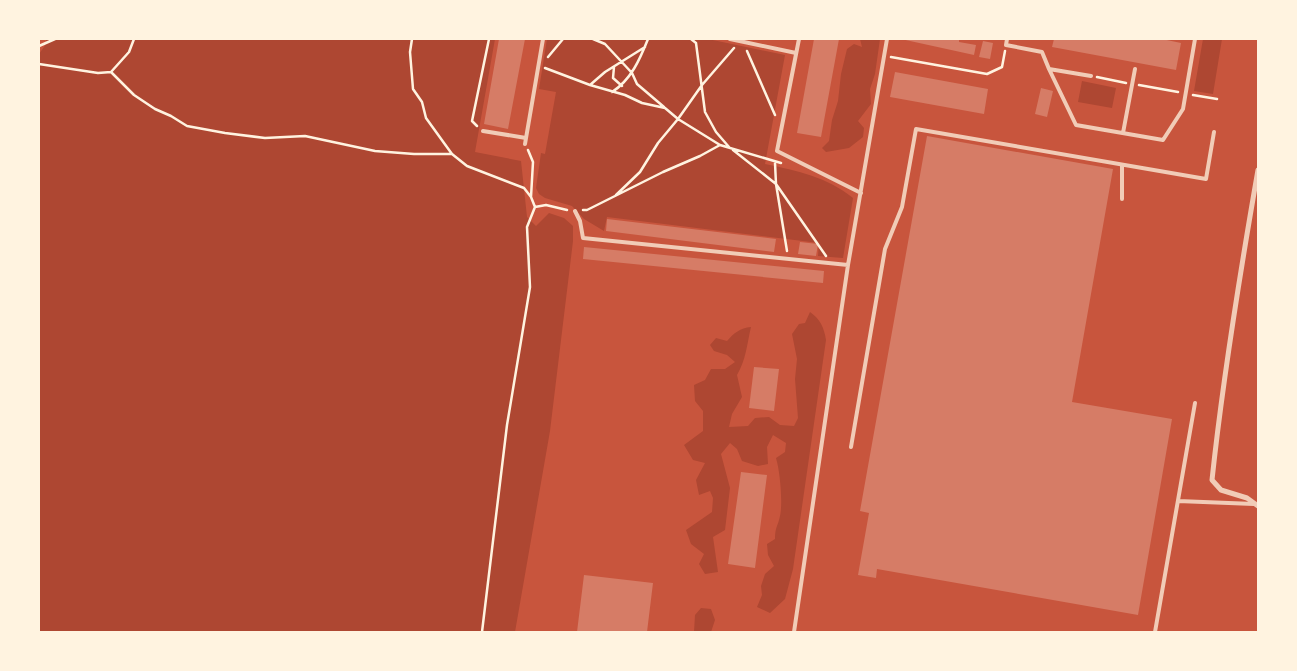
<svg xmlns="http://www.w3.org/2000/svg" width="1297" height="671" font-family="'Fira Sans',sans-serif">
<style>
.green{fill:#ae4732}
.building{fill:#d67c66}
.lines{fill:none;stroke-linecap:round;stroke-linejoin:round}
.path{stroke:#fff3e0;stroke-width:2.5}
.service{stroke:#f1ccb7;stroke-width:4}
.minor{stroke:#f1ccb7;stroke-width:5}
</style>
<rect width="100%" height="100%" fill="#c8553d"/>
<path class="green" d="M46,39H495L475,152L521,161L527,217L536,226L549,213L564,218L573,226V241L550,431L515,632H39V54L46,44Z
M547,39H708L785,55L765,164C798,171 827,177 853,198L843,258L818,256L819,243L607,217L604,231L584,219L572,206L545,198L539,194L536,188L541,153L545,154L556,92L539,89Z
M860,39H880L875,74L870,89L871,104L858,121L864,128L863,137L849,148L826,152L822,148L829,141L832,120L838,101L841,74L847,49L854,44L862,47Z
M1203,39H1222L1213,94L1194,91Z
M1082,81L1116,88L1112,108L1078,102Z
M810,312C820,319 824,327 826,340L793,569L785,599L770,613L757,607L762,595L761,586L765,574L774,566L768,555L767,544L775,539C775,527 778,526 780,516C783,503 780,471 776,458L785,452L786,443L773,435L767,447L768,464L758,466L742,461L737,449L730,443L721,454L730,488L725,530L713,537L718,572L705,574L699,564L704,554L691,544L686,530L712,512L713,498L710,491L699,495L696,480L705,463L693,460L684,445L703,431V411L695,401L694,385L705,380L711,369H725L735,362L727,355L714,351L710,345L716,338L727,341C734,333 740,328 751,327C747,344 746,360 737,375L742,397L732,414L729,427L748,426L755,418L769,417L780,425L794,426L798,418L795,379L797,359L792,334L799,324L805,323Z
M701,608L711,609L715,620L711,632H694L695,615Z"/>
<path class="building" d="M499,39H525L508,129L484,124Z
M814,39H839L821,137L797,133Z
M901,39H959V42L976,45L974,55Z
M1054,39H1162L1181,43L1176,70L1052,47Z
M983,41L993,43L990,59L979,57Z
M895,72L988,89L984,114L890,97Z
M1041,88L1053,91L1047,117L1035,114Z
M927,136L1113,169L1072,402L1172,419L1138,615L877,569L876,578L858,575L869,513L860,511Z
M607,219L776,239L774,252L606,231Z
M800,242L818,244L816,256L798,254Z
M584,247L824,271L823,283L583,259Z
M754,367L779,369L774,411L749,408Z
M741,472L767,475L755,568L728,564Z
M584,575L653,583L647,632H577Z"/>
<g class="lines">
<path class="path" d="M412,39L410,52L413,89L422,102L426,118L444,143L452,154L467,166L524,188L531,197L535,207
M593,39L605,44L632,73L637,84L664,107
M691,39L696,43L705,112L716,132L729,147
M39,46L55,39
M747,51L775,115
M548,57L563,39
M891,57L987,74L1002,67L1005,51
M39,64L98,73L111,72L129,52L134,39
M614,67L613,78L622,86
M545,68L590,85L625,95L642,103L665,108L678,119L720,145
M111,72L134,95L155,109L171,116L187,126L225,133L265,138L305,136L375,151L414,154H452
M1097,77L1126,83
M590,85L605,72L645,47
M1139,85L1178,92
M612,92C631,80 640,59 648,39
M1193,95L1217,99
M477,126L472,121L489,39
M528,150L533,162L531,197
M733,150L776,184L826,256
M775,163L776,184L787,251
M616,195L640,172L658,143L678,119L702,85L734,48
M583,210H587L663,172L700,156L720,145L781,163
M482,632L507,425L530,287L527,227L535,207L546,205L567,210"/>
<path class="service" d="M730,39L796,53
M799,39L777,151L861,193
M1007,39L1006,45L1042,52L1049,69L1091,76
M1049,69L1076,125L1163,140L1183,109L1195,39
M483,131L526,138
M1123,133L1135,69
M525,144L543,39
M1122,165V199
M575,211L580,221L583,238L848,265
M851,447L885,249L902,207L916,129L1206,179L1214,132
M1178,501L1254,504
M794,632L848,265L887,39
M1155,632L1195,403"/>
<path class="minor" d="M1258,170C1240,273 1223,376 1212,480L1221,490L1247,498L1258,506"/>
</g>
<rect width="1297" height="671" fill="none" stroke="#fff3e0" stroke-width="80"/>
</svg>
